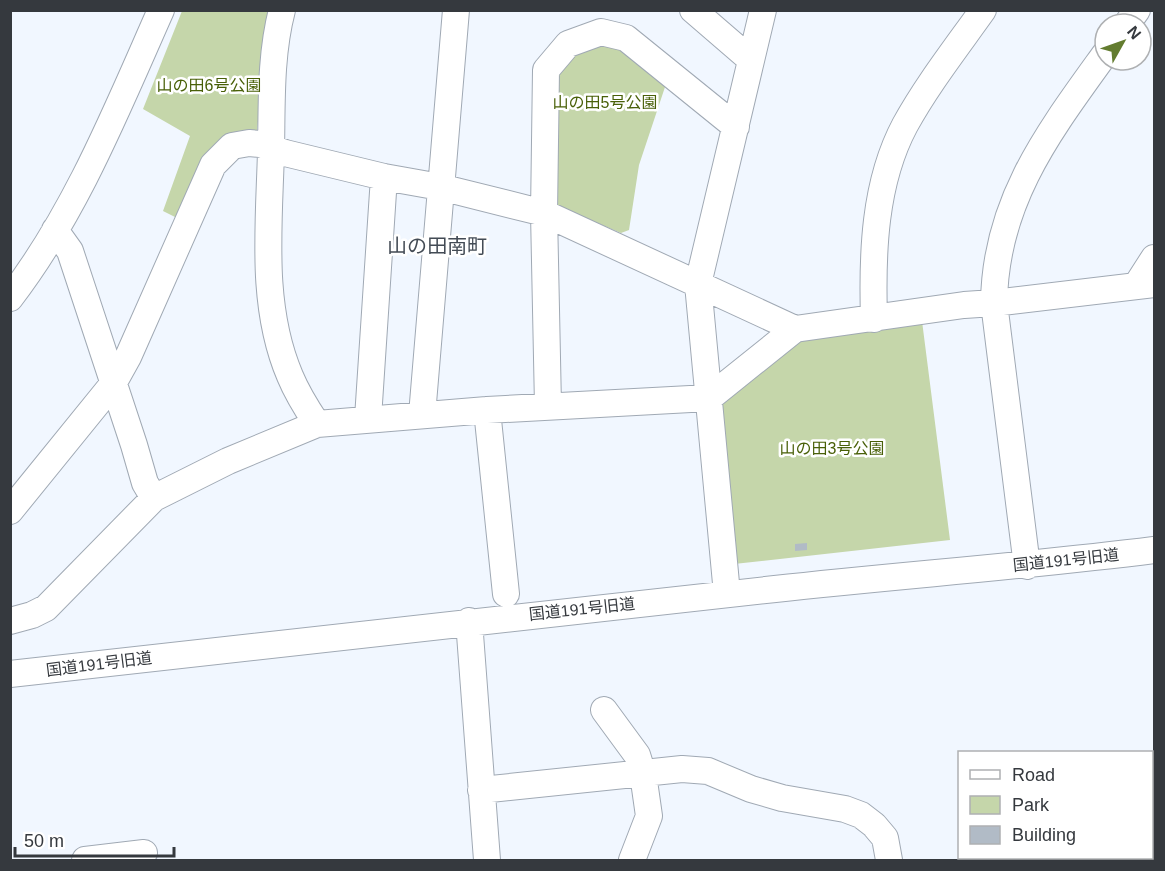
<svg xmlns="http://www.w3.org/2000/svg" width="1165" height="871" font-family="Arial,'Noto Sans JP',sans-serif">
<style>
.green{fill:#c5d6aa}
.building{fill:#b1bbc6}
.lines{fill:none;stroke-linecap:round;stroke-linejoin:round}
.minor-casing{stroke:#a0a9b4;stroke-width:28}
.minor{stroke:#fff;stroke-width:26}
.labels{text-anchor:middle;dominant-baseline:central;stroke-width:5;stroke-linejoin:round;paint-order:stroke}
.park-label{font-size:16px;fill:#496008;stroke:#fff}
.street-label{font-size:16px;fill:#35393e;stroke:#fff}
.quarter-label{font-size:20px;fill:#434b55;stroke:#fff}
</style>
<rect width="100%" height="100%" fill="#f1f7ff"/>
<path class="green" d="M182,11H273L267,33L257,131L246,139L181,220L163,211L190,136L143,109Z
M619,45L667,81L639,165L629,230L621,233L555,205L552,75L586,46Z
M922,321L950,540L734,564L719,405L804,335Z"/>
<path class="building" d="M807,543V550L795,551V544Z"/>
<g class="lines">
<g class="minor-casing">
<path id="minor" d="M282,10C270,56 272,105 271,151C269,226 260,306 290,376C297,393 307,409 317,424
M693,10L751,60
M1127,24L1137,10
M55,230L70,251L134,445L145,483L154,498
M1136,286L1154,258
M10,298C76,212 117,109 161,10
M874,319C872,254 874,183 905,125C927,85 956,48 983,10
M548,406L544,213L546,70L568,44L601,32L626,38L736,127
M487,410L506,594
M422,415L456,10
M368,418L384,177
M10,511L113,384L128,357L213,165L232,146L249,143L260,144L285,153L384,177L440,187L544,213L795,329
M1027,566L994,303C995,202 1048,133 1105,54
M727,594L698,284L763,10
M10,621L32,615L46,608L154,498L228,461L317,424L487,410L709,398L795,329L964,305L994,303L1154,284
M469,621L487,860
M10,674C265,645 520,616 775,589C901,575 1028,566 1154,550
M604,710L637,755L643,774L649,816L632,860
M481,790L682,769L708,771L751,789L782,798L845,809L861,815L874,825L885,838L889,860
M1152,828L1154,825
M1140,858V860
M85,860L144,853"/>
</g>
<use href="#minor" class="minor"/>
</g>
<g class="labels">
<g class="park-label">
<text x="209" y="85">山の田6号公園</text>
<text x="605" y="102">山の田5号公園</text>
<text x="832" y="448">山の田3号公園</text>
</g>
<g class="street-label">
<text transform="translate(1066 560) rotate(-6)">国道191号旧道</text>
<text transform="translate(582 609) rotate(-6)">国道191号旧道</text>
<text transform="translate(99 664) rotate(-7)">国道191号旧道</text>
</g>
<g class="quarter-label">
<text x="437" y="246">山の田南町</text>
</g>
</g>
<rect width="1165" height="871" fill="none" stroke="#35393e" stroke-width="24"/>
<rect x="958" y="751" width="195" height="108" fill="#ffffff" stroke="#aeb0b2" stroke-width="1.5"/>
<rect x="970" y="770" width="30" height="9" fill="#ffffff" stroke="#aeb0b2" stroke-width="1.5"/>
<text x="1012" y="781" font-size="18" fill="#35393e">Road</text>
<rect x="970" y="796" width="30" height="18" fill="#c5d6aa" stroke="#aeb0b2" stroke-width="1.5"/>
<text x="1012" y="811" font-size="18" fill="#35393e">Park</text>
<rect x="970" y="826" width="30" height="18" fill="#b1bbc6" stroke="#aeb0b2" stroke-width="1.5"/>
<text x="1012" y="841" font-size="18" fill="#35393e">Building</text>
<g transform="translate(1123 42) rotate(50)"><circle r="28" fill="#ffffff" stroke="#aeb0b2" stroke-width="1.5"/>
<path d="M0-4.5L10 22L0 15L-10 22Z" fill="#637c2f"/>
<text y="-9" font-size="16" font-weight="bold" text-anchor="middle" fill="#35393e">N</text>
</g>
<path d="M15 847v9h159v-9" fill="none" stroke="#35393e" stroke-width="3"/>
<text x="24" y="847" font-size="18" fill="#35393e" stroke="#ffffff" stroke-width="4.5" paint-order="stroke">50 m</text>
</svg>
